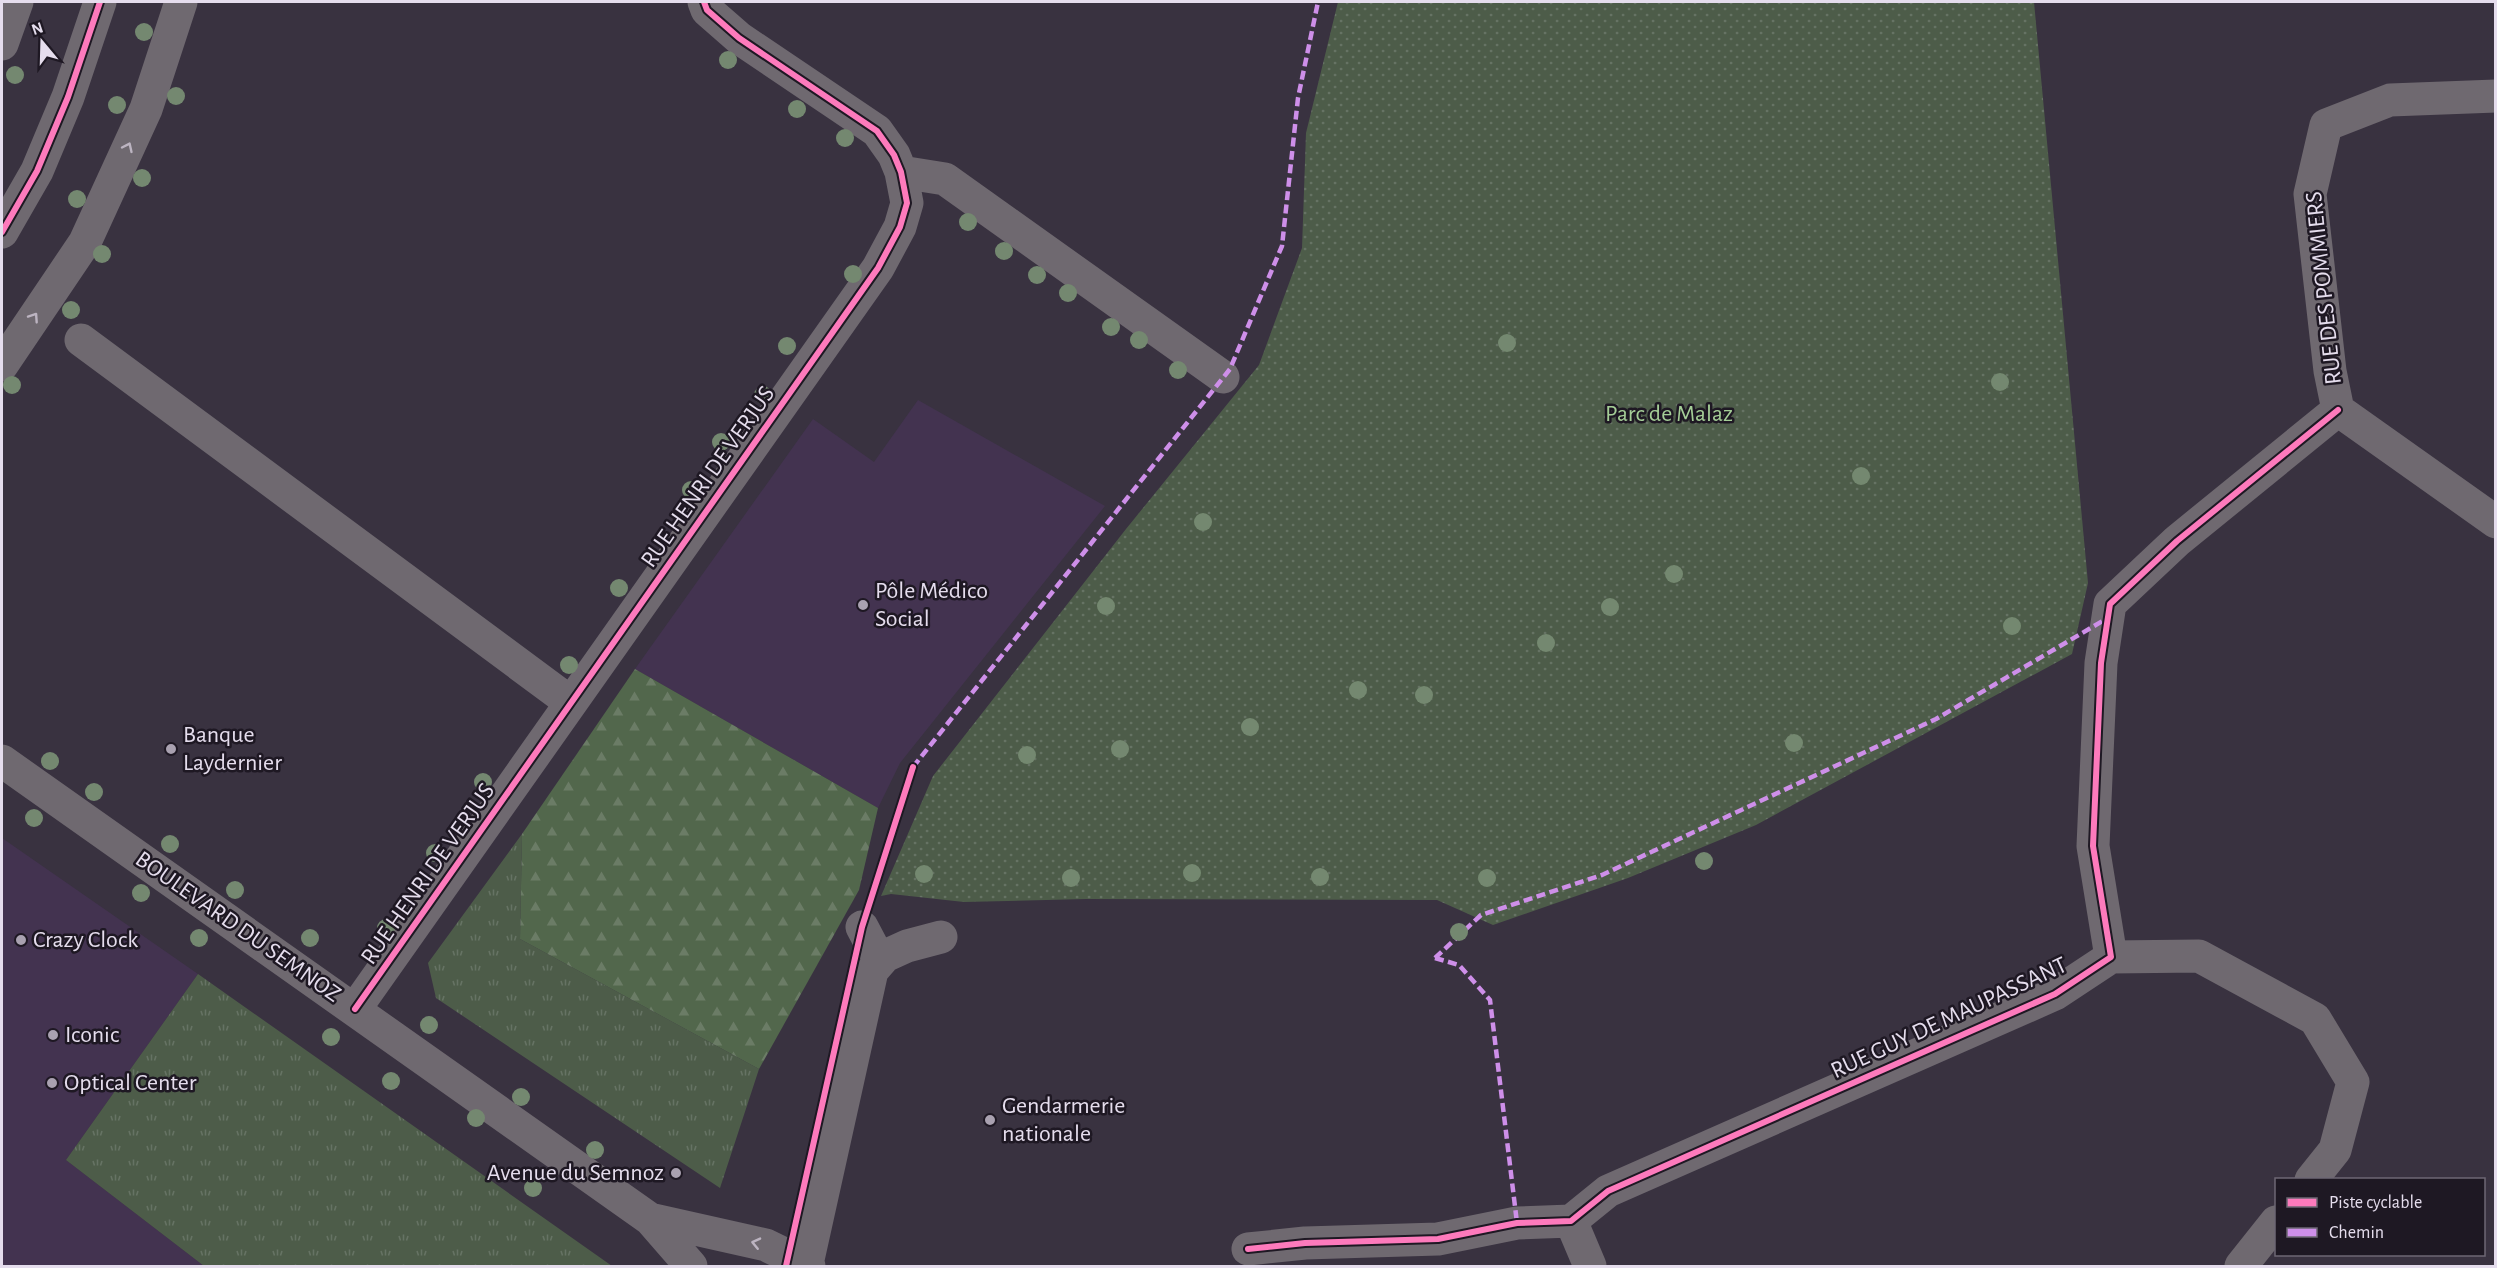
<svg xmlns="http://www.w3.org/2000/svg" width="2497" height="1268" font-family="'Alegreya Sans',sans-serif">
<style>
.built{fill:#433350}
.grass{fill:url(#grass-tufts)}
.forest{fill:url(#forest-firs)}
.park{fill:url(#park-dots)}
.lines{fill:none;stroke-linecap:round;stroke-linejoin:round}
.minor{stroke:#6f6970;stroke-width:33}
.quiet{stroke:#ce8fe9;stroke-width:4.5;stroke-dasharray:9 4.5;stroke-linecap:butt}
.cycleway-casing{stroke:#1e1823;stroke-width:10}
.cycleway{stroke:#fd7abc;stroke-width:6}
.tree{fill:#748870}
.oneway{stroke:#bcb4c1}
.poi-dot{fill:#a9a1b0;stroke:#1e1823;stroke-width:2}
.labels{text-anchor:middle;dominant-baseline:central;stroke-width:5;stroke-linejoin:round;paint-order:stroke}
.street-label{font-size:24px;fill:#e5dded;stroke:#1e1823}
.park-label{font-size:24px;fill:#a5ce97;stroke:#1e1823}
.poi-label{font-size:24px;fill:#e5dded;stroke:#1e1823;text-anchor:start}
</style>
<defs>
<pattern id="grass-tufts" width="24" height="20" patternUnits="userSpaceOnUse" patternTransform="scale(1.5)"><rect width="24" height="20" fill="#4d5c49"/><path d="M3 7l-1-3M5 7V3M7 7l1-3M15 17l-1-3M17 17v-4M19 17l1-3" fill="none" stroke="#667364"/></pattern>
<pattern id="forest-firs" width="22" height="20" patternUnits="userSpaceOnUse" patternTransform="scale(1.5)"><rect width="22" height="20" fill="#52674c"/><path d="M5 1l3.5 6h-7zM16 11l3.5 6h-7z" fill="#6b7c66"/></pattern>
<pattern id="park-dots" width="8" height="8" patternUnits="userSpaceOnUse" patternTransform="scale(1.5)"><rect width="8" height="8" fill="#4d5c49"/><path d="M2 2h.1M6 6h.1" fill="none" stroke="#667364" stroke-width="1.8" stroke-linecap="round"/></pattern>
</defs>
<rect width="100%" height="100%" fill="#393240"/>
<path class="built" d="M918,400L1105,506L900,763L878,808L635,669L813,419L874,462Z
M2,838L198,974L66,1160L204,1266H2Z"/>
<path class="grass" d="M522,834L520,939L759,1069L720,1188L436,998L428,963Z
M198,974L612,1266H204L66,1160Z"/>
<path class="forest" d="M635,669L878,808L859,890L759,1069L520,939L522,834Z"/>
<path class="park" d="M1338,2H2034L2088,583L2072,654L1756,825L1628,878L1493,925L1437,900L1086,899L964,902L891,894L881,896L933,776L1126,529L1259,365L1302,248L1306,133Z"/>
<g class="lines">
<path class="minor" d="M2,44L17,2
M901,172L945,179L1223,377
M2,232L37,171L68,97L100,2
M81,340L570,702
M2,365L85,242L146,109L181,2
M2338,410L2330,371L2310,194L2326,125L2390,100L2496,96
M2338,410L2496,522
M2,761L650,1219L691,1266
M862,927L880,961
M2111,957L2199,956L2315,1019L2353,1082L2335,1150L2311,1180
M355,1009L878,268L900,227L907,203L901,172L894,155L877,131L739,38L707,10L704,2
M650,1219L766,1245L809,1266
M1571,1221L1590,1266
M1248,1249L1305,1243L1438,1239L1517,1223L1571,1221L1608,1191L2055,994L2111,957L2093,846L2101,663L2110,604L2177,541L2338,410
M807,1264L872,971L885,956L907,946L941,937
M2241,1266L2276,1222"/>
<path class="quiet" d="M913,767L1230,369L1282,246L1298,98L1318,2
M1435,958L1481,915L1602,875L1936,719L2106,619
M1435,958L1459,965L1490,1000L1517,1223"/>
<g class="cycleway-casing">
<path id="cycleway" d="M2,232L37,171L68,97L100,2
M355,1009L878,268L900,227L907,203L901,172L894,155L877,131L739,38L707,10L704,2
M1248,1249L1305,1243L1438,1239L1517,1223L1571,1221L1608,1191L2055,994L2111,957L2093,846L2101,663L2110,604L2177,541L2338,410
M786,1266L862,927L913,767"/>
</g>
<use href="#cycleway" class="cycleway"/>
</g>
<g class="tree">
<circle cx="144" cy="32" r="9"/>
<circle cx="728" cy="60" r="9"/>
<circle cx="15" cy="75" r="9"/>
<circle cx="176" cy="96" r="9"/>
<circle cx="117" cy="105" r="9"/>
<circle cx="797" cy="109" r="9"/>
<circle cx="845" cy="138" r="9"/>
<circle cx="142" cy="178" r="9"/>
<circle cx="77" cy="199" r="9"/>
<circle cx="968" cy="222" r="9"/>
<circle cx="1004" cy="251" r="9"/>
<circle cx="102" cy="254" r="9"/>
<circle cx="853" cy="274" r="9"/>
<circle cx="1037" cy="275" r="9"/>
<circle cx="1068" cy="293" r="9"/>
<circle cx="71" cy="310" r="9"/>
<circle cx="1111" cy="327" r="9"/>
<circle cx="1139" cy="340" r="9"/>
<circle cx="1507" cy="343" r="9"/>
<circle cx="787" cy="346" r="9"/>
<circle cx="1178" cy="370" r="9"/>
<circle cx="2000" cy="382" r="9"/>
<circle cx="12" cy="385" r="9"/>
<circle cx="763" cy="395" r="9"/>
<circle cx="721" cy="442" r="9"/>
<circle cx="1861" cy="476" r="9"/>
<circle cx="691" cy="490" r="9"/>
<circle cx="1203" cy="522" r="9"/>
<circle cx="1674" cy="574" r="9"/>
<circle cx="619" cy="588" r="9"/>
<circle cx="1106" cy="606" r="9"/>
<circle cx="1610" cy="607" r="9"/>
<circle cx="2012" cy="626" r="9"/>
<circle cx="1546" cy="643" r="9"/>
<circle cx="569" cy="665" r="9"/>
<circle cx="1358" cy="690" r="9"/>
<circle cx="1424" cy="695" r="9"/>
<circle cx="1250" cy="727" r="9"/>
<circle cx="1794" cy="743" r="9"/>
<circle cx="1120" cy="749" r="9"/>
<circle cx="1027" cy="755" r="9"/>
<circle cx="50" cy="761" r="9"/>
<circle cx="483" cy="782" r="9"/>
<circle cx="94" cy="792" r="9"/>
<circle cx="34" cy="818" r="9"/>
<circle cx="170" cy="844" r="9"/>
<circle cx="435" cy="853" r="9"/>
<circle cx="1704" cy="861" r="9"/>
<circle cx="1192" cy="873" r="9"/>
<circle cx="924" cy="874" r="9"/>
<circle cx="1320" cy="877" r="9"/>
<circle cx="1071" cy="878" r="9"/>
<circle cx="1487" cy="878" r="9"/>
<circle cx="235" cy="890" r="9"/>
<circle cx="141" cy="893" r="9"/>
<circle cx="386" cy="928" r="9"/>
<circle cx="1459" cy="932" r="9"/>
<circle cx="199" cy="938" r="9"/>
<circle cx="310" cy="938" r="9"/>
<circle cx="429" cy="1025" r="9"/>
<circle cx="331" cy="1037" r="9"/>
<circle cx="391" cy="1081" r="9"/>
<circle cx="521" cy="1097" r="9"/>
<circle cx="476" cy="1118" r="9"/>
<circle cx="595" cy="1150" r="9"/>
<circle cx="533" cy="1188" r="9"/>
</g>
<defs><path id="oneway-chevron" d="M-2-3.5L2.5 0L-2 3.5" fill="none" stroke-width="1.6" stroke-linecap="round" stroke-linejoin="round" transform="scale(1.5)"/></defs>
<g class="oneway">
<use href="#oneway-chevron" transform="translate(128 147) rotate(-65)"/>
<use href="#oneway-chevron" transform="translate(34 317) rotate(-56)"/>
<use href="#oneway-chevron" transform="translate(756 1243) rotate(-167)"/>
</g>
<g class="poi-dot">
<circle cx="863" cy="605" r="6"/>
<circle cx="171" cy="749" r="6"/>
<circle cx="21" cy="940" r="6"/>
<circle cx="53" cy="1035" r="6"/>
<circle cx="52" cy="1083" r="6"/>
<circle cx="990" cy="1120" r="6"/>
<circle cx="676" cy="1173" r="6"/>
</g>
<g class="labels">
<g class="street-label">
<text transform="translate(2324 288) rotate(-96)">RUE DES POMMIERS</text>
<text transform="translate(708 477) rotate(-55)">RUE HENRI DE VERJUS</text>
<text transform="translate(428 874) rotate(-55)">RUE HENRI DE VERJUS</text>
<text transform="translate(238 927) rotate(35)">BOULEVARD DU SEMNOZ</text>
<text transform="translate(1949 1018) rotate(-25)">RUE GUY DE MAUPASSANT</text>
</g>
<g class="park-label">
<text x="1669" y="414">Parc de Malaz</text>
</g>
<g class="poi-label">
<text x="875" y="591">Pôle Médico<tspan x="875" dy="28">Social</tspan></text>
<text x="183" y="735">Banque<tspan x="183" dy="28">Laydernier</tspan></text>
<text x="33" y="940">Crazy Clock</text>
<text x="65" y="1035">Iconic</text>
<text x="64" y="1083">Optical Center</text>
<text x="1002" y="1106">Gendarmerie<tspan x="1002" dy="28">nationale</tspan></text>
<text x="664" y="1173" text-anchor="end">Avenue du Semnoz</text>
</g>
</g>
<rect width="2497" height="1268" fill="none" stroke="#e5dded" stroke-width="6"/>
<rect x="2275" y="1178" width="210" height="78" fill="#1e1823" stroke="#6e6774" stroke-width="1.5"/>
<rect x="2287" y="1198" width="30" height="9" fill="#fd7abc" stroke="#6e6774" stroke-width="1.5"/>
<text x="2329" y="1208" font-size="18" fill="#e5dded">Piste cyclable</text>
<rect x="2287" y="1228" width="30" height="9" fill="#ce8fe9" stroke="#6e6774" stroke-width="1.5"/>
<text x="2329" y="1238" font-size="18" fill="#e5dded">Chemin</text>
<g transform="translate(42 42) rotate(341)" stroke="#1e1823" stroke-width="4.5" paint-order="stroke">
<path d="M0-4.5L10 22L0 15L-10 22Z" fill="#e5dded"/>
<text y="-9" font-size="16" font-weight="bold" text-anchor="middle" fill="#e5dded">N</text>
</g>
</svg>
